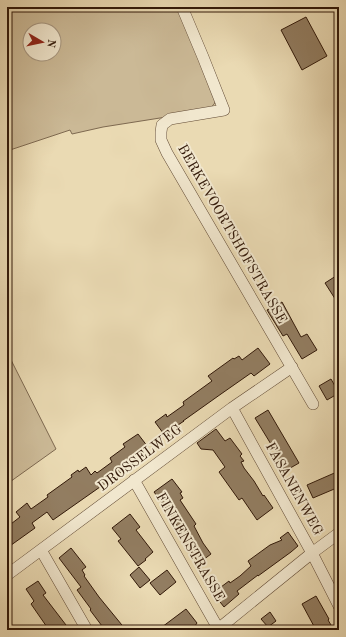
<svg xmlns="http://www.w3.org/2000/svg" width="346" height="637" font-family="'Old Standard TT',serif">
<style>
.green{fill:#cbb996;stroke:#7e6950;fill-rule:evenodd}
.building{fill:#927d61;stroke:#321909}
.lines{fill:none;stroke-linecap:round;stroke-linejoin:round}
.minor-casing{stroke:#604934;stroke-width:12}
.minor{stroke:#f1e7ce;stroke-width:11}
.labels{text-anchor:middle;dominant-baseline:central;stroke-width:4;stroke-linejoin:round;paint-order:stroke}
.street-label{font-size:14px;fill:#321909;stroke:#f1e7ce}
</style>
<rect width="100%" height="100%" fill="#eadab3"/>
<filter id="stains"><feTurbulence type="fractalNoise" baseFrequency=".005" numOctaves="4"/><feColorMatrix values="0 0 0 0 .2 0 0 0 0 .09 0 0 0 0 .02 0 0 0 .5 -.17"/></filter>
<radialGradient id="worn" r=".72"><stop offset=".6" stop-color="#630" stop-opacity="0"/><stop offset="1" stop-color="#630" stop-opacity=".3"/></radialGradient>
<path class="green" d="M7,7H178L216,100C213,109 207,109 198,112L103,127L72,134L70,130L7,151ZM30,30H54V54H30Z
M7,352L56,449L7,484Z"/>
<path class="building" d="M306,17L327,56L302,70L281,30Z
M339,274V305L325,283Z
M282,302L301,337L307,334L317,350L302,359L287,334L283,336L267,310Z
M258,348L270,364L254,376L251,373L221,394L183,421H184L172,429L174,431L166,437L155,422L166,414L167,417L184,405L183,402L212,381L208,376L233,358L234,359L239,356L242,360Z
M331,379L339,393L327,400L319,386Z
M268,410L299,463L285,471L275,455L277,454L255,418Z
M216,429L225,441L230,438L242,454L240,456L244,461L241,462L244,468L254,481L263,496L264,495L273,508L257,520L242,498L239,500L219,472L225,467L213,450L201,449L197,443Z
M138,434L148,447L124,464L127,468L53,520L47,512L32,523L35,528L7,548V527L20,517L16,512L27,503L31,509L48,497L47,495L72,477L71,475L78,470L79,472L86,467L91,475L95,471L97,473L112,462L110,458L125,447L123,444Z
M339,471V487L313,498L307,485Z
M172,479L182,492L180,493L183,498L180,500L196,524L194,526L203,543L211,554L199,563L189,549L190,548L171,515L154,492Z
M130,514L140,527L136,530L153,552L145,559L146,560L138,566L118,541L121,539L112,528Z
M288,532L298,546L291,552L258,576V575L237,591L239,594L224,607L213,593L229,581L230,583L240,576L251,566L248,561L270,545L282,540L280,538Z
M71,548L86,567L82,570L85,575L84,576L99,597L126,630H105L90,610L91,609L77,590L81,587L59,558Z
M139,567L150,580L140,588L130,575Z
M167,570L176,582L160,595L150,583Z
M38,581L46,593L43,595L66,625L58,630H49L31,604L34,601L26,589Z
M316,596L329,619L328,620L334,630H316L302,604Z
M186,609L197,623L192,630H158Z
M270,612L276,621L268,627L261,619Z"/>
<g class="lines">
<g class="minor-casing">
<path id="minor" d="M182,7L203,57L224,110L170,119L162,125L161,132V140L167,153L313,404
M232,408L312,553L339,606
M134,480L219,630
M41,550L87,630
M7,575L232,408L292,367
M217,630L312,553L339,533"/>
</g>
<use href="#minor" class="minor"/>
</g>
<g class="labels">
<g class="street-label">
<text transform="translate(232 234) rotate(60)">BERKEVOORTSHOFSTRASSE</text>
<text transform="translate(140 458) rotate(-37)">DROSSELWEG</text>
<text transform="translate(294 489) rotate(61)">FASANENWEG</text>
<text transform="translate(190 547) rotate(60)">FINKENSTRASSE</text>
</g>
</g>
<rect width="346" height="637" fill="none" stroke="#eadab3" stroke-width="24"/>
<rect x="8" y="8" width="330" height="621" fill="none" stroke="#321909" stroke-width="2"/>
<rect x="12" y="12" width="322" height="613" fill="none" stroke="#321909"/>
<g transform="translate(42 42) rotate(99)"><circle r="19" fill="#f1e7ce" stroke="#a5957f"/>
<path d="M0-3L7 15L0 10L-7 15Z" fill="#8f2418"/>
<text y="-6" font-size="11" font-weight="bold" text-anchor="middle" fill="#321909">N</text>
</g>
<rect width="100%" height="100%" filter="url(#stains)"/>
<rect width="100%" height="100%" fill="url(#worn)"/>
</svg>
